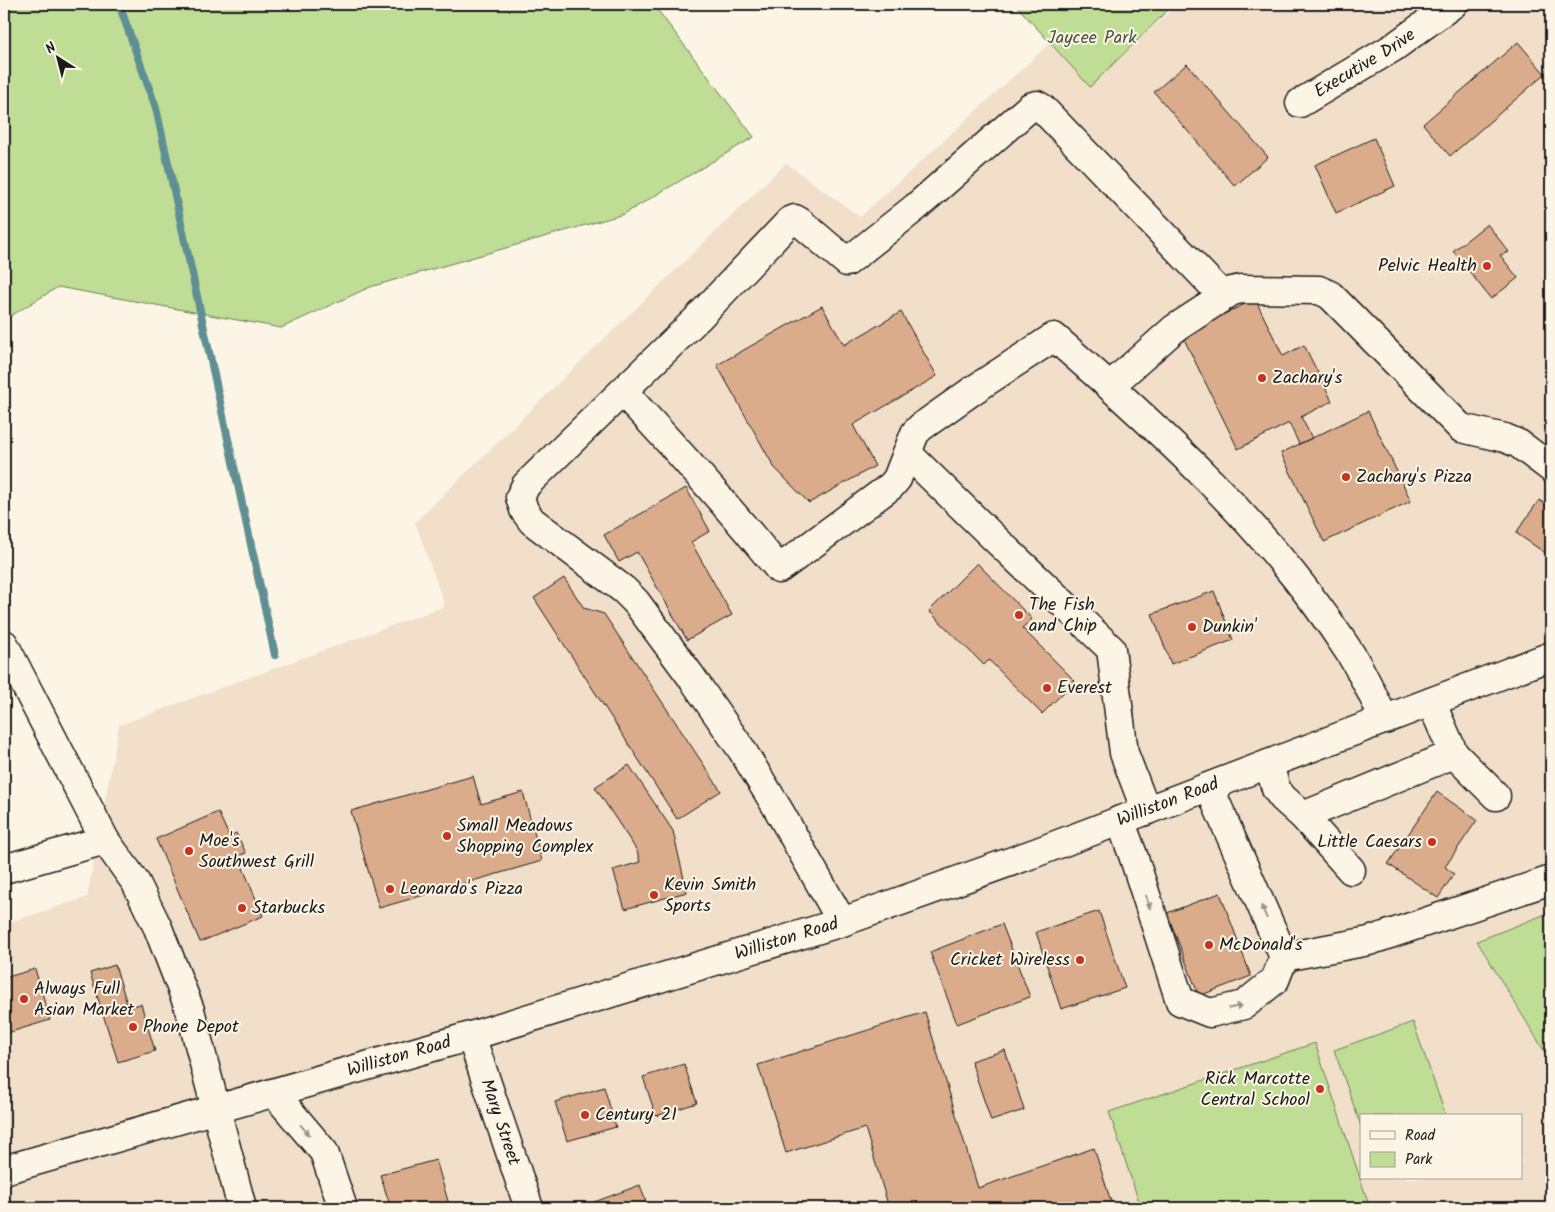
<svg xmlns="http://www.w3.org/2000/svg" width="1555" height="1212" font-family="Kalam,sans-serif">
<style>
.built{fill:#f2dfca;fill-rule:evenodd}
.green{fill:#bfdd95;stroke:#6e7c58}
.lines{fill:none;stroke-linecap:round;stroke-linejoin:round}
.stream{stroke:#5e8f92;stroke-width:8}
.building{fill:#dbac8c;stroke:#1c1c1c}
.minor-casing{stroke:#1c1c1c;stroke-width:31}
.major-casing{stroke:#1c1c1c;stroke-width:31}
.minor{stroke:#fcf5e5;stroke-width:28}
.major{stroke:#fcf5e5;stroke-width:28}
.oneway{fill:#97938b}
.poi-dot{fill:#c8321e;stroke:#fcf5e5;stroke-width:2}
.labels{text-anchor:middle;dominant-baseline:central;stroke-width:4;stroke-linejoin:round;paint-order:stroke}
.park-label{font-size:18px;fill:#4d5640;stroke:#fcf5e5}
.street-label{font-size:18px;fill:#1c1c1c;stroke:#fcf5e5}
.poi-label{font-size:18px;fill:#1c1c1c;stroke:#fcf5e5;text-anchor:start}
</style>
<rect width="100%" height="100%" fill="#fcf5e5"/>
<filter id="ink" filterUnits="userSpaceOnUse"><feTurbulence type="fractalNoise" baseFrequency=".02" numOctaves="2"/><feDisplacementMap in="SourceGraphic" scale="10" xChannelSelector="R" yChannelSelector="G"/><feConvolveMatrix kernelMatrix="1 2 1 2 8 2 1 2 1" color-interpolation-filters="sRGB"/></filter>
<g filter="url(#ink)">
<path class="built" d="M1177,4H1551V912L1477,942L1551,1062V1208H4V924L87,897L119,725L445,606L415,522L786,163L860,217L1050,43L1090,86ZM1361,1116H1521V1178H1361Z"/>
<path class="green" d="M4,4H653L754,137L624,214L370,287L281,328L58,287L4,320Z
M1015,4H1174L1090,87Z
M1551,912V1062L1477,941Z
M1413,1022L1446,1116H1361V1126L1334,1050Z
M1315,1043L1370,1208H1141L1109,1112Z"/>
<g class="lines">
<path class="stream" d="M119,4L156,108L275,655"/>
</g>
<path class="building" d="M1518,42L1545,74L1450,156L1423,124Z
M1187,64L1268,157L1235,186L1154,92Z
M1374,138L1395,186L1336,213L1315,165Z
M1487,224L1509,252L1500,255L1518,278L1491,299L1453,251Z
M1255,299L1283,356L1304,345L1332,401L1301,417L1312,438L1299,444L1289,423L1238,449L1182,335Z
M822,306L844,345L901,312L937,376L853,425L875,466L809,503L774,467L717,365Z
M1368,411L1411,501L1324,542L1281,453Z
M686,488L710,531L691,542L732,615L687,640L637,552L619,562L604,535Z
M1539,500L1551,508V557L1516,533Z
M977,563L1032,619L1022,628L1075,681L1042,714L989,660L984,665L929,611Z
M564,578L584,608L604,614L721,791L677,819L534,598Z
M1214,591L1233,640L1171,664L1152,614Z
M629,765L673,831L687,892L625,909L613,870L640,862L637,851L595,787Z
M473,776L481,804L523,792L542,861L379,908L351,811Z
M1437,792L1477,820L1445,867L1454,874L1438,898L1388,864Z
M218,812L229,836L236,833L246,853L238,856L263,916L200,942L156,839Z
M1220,893L1251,976L1199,996L1167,913Z
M1099,911L1125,988L1061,1009L1036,932Z
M1002,924L1030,997L957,1024L930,952Z
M115,965L128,1007L141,1004L155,1051L118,1062L90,973Z
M35,969L50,1020L4,1034V978Z
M925,1012L978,1188L1094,1148L1113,1208H889L865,1128L786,1153L758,1065Z
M1005,1050L1024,1110L991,1121L971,1061Z
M684,1064L697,1103L656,1116L643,1077Z
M604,1087L616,1127L567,1141L555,1102Z
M436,1160L450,1208H391L380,1175Z
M640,1185L648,1208H591L589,1204Z"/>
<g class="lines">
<g class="minor-casing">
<g id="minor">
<path id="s1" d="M1300,103L1394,47L1453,4"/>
<path d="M1110,386L1174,329L1232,291L1241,289L1319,290L1330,295L1461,428L1505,438L1519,444L1551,468"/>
<path d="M623,392C677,449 729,508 779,569L891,486L897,479L915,433L921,427L972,391L1054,337C1162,431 1269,529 1348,650C1363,672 1373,697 1385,720"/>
<path d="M907,453L989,533L1111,649L1124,753L1146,811"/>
<path d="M4,644L105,840L136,883L158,928L190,1010L242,1208"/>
<path d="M1454,754L1496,796"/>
<path d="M1269,764L1276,789L1283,798L1303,816L1454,754L1431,702"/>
<path d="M1303,816L1351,870"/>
<path d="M1120,820L1133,855L1180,1001L1210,1013L1244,1005L1275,980L1284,957L1209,787"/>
<path d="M4,869L105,840"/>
<path d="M842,922L778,809L742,750L690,675L636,602L624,590L532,521L524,510L520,497L526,485L698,318L790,221L795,219L800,222L847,262L916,207L1030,107L1037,105L1042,108L1223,296"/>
<path d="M1284,957L1369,941L1551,880"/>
<path id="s2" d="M471,1036L529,1208"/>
<path d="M274,1093L324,1152L343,1208"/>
</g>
</g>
<g class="major-casing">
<g id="major">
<path id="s3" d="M4,1170L471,1036L842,922L1035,853L1551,656"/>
</g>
</g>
<use href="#minor" class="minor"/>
<use href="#major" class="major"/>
</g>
<defs><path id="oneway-solid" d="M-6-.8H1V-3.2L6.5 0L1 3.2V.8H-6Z" transform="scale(1.25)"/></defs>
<g class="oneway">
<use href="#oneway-solid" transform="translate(1148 902) rotate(72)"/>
<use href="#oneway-solid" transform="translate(1264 912) rotate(-114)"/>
<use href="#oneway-solid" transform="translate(1235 1007) rotate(-13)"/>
<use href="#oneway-solid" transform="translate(305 1130) rotate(49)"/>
</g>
</g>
<g class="poi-dot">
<circle cx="1487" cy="266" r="5"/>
<circle cx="1262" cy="378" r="5"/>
<circle cx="1346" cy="477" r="5"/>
<circle cx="1019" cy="615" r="5"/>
<circle cx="1192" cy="627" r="5"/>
<circle cx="1047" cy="688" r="5"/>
<circle cx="447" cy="836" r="5"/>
<circle cx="1432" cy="842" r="5"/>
<circle cx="189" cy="851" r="5"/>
<circle cx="390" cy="889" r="5"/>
<circle cx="654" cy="895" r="5"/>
<circle cx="242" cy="908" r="5"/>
<circle cx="1209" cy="945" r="5"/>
<circle cx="1080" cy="960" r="5"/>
<circle cx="24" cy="999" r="5"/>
<circle cx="133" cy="1027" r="5"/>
<circle cx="1320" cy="1089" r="5"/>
<circle cx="585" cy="1115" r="5"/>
</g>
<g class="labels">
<g class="park-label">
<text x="1092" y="38">Jaycee Park</text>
</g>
<g class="street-label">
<text stroke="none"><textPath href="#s1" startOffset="76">Executive Drive</textPath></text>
<text stroke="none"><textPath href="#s3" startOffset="1221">Williston Road</textPath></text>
<text stroke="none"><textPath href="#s3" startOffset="816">Williston Road</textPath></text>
<text stroke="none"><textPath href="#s3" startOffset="411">Williston Road</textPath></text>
<text stroke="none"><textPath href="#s2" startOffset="91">Mary Street</textPath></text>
</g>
<g class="poi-label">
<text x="1477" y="266" text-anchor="end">Pelvic Health</text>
<text x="1272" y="378">Zachary's</text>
<text x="1356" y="477">Zachary's Pizza</text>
<text x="1029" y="605">The Fish<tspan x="1029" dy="21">and Chip</tspan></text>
<text x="1202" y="627">Dunkin'</text>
<text x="1057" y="688">Everest</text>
<text x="457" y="826">Small Meadows<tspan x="457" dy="21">Shopping Complex</tspan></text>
<text x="199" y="841">Moe's<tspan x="199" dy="21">Southwest Grill</tspan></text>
<text x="1422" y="842" text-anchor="end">Little Caesars</text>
<text x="664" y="885">Kevin Smith<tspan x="664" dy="21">Sports</tspan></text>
<text x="400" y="889">Leonardo's Pizza</text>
<text x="252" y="908">Starbucks</text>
<text x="1219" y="945">McDonald's</text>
<text x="1070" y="960" text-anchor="end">Cricket Wireless</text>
<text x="34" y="989">Always Full<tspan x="34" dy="21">Asian Market</tspan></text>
<text x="143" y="1027">Phone Depot</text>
<text x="1310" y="1079" text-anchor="end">Rick Marcotte<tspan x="1310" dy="21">Central School</tspan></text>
<text x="595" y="1115">Century 21</text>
</g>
</g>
<rect width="1555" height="1212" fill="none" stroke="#fcf5e5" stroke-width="20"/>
<rect x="10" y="10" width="1535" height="1192" fill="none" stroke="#1c1c1c" stroke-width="2" filter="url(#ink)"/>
<rect x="1360" y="1114" width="162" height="65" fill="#fcf5e5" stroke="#a29e95"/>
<rect x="1370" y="1131" width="25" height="8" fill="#fcf5e5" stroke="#a29e95"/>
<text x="1405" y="1140" font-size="15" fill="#1c1c1c">Road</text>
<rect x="1370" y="1152" width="25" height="15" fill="#bfdd95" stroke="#a29e95"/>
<text x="1405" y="1164" font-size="15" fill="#1c1c1c">Park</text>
<g transform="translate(58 58) rotate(324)" stroke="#fcf5e5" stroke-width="4" paint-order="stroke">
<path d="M0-4L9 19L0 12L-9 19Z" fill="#1c1c1c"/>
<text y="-8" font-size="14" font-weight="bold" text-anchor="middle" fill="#1c1c1c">N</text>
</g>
</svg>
